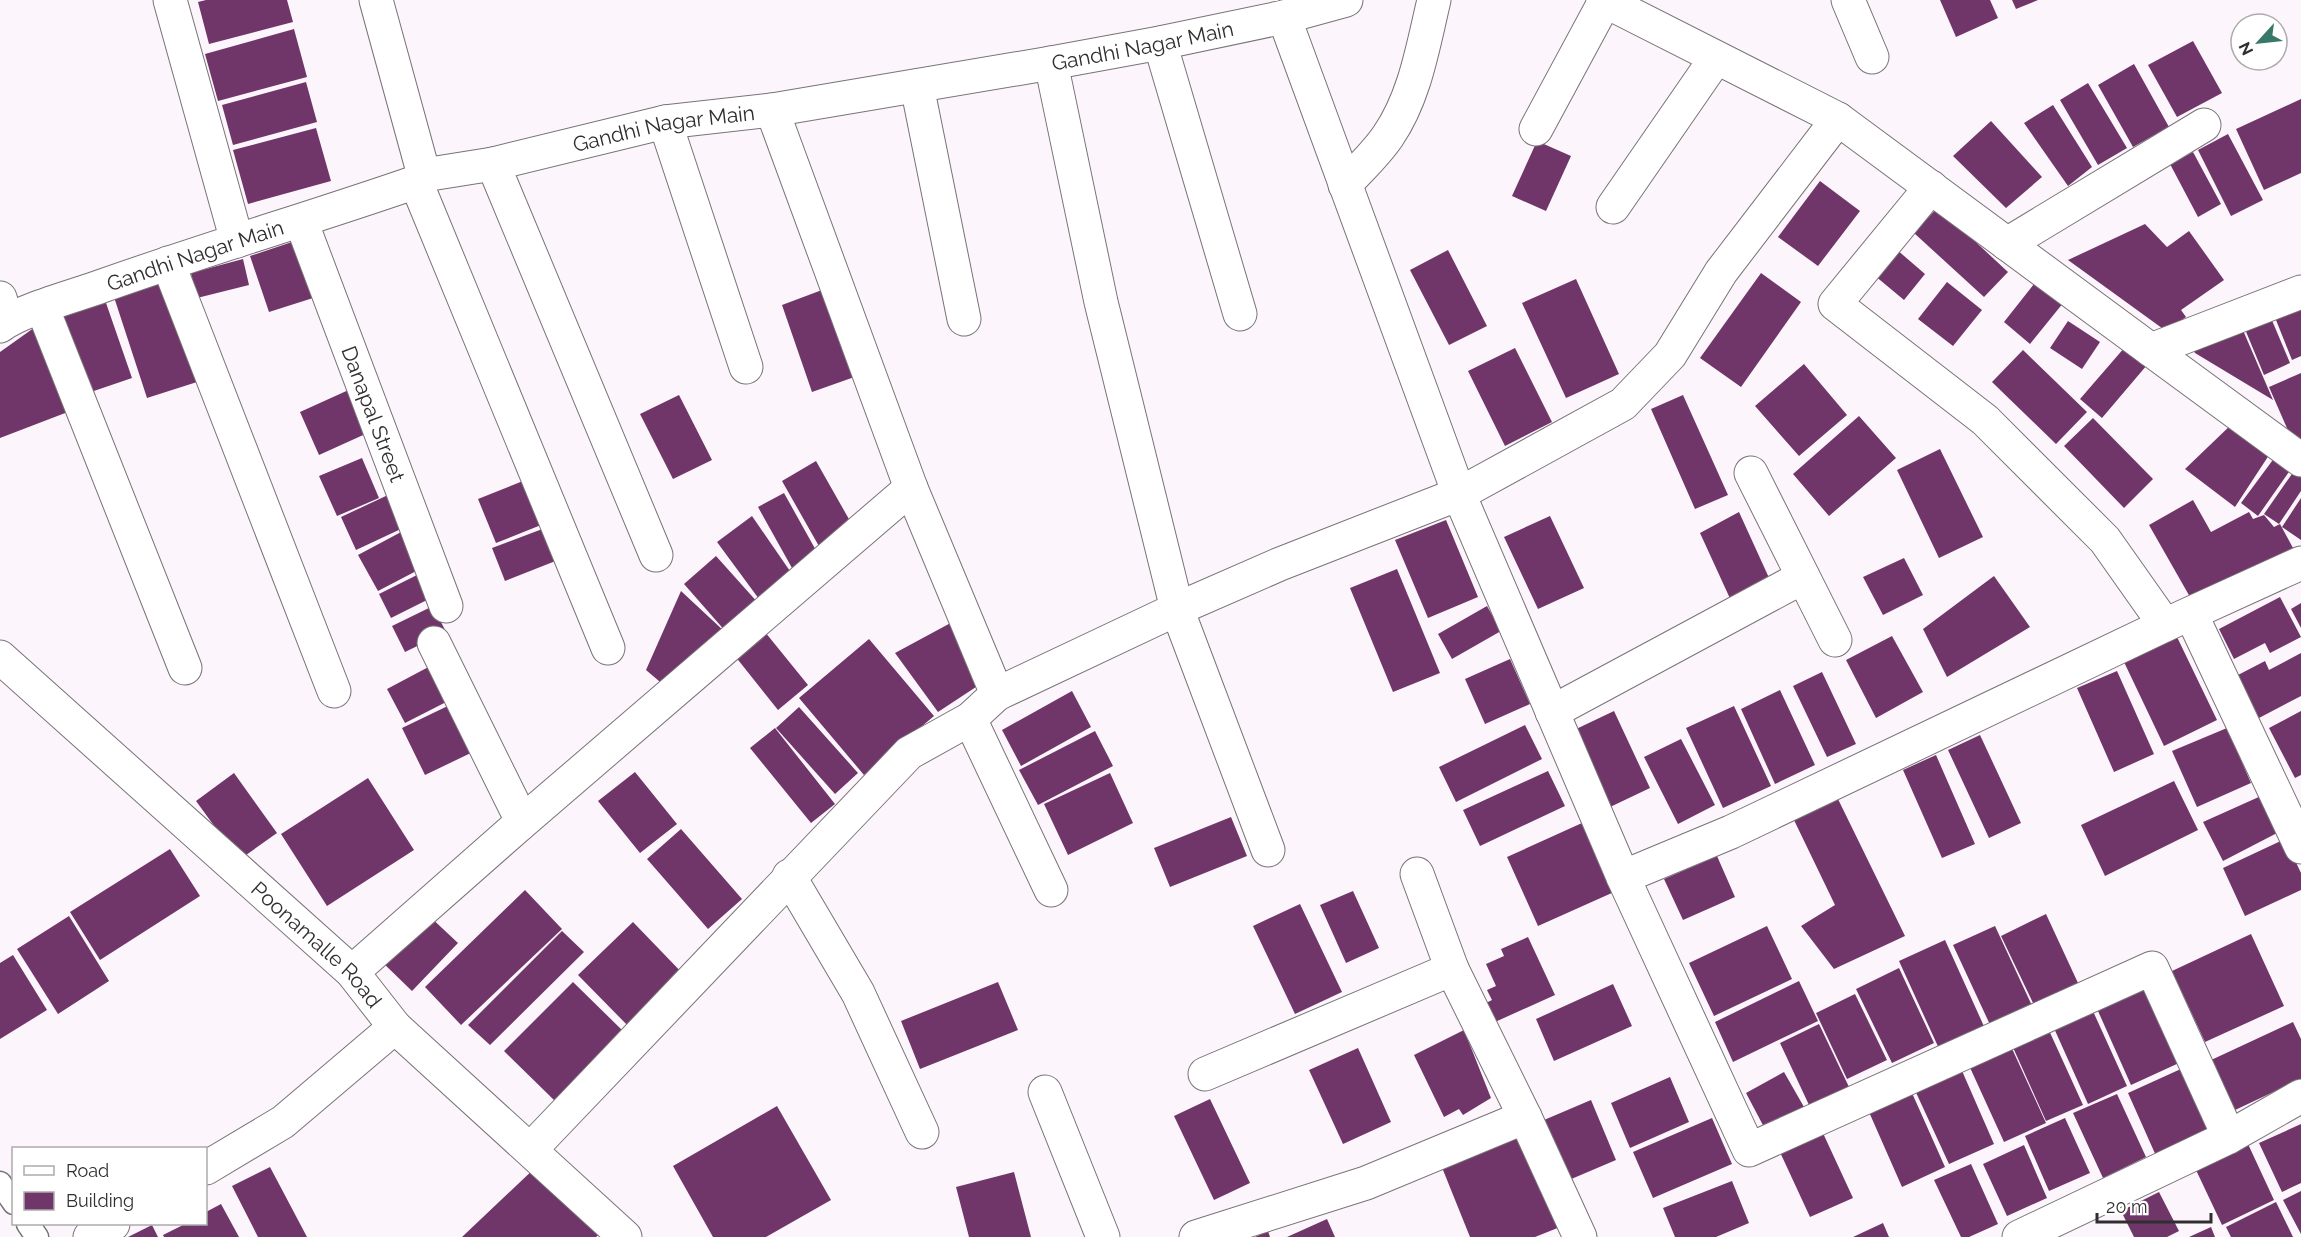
<svg xmlns="http://www.w3.org/2000/svg" width="2301" height="1237" font-family="Raleway,sans-serif">
<style>
.building{fill:#703669}
.lines{fill:none;stroke-linecap:round;stroke-linejoin:round}
.service-casing{stroke:#797378;stroke-width:25}
.minor-casing{stroke:#797378;stroke-width:35}
.tertiary-casing{stroke:#797378;stroke-width:35}
.service{stroke:#fff;stroke-width:22}
.minor{stroke:#fff;stroke-width:33}
.tertiary{stroke:#fff;stroke-width:33}
.labels{text-anchor:middle;dominant-baseline:central;stroke-width:6;stroke-linejoin:round;paint-order:stroke}
.street-label{font-size:21px;fill:#312e30;stroke:#fff}
</style>
<rect width="100%" height="100%" fill="#fcf5fb"/>
<path class="building" d="M206,0H287L293,22L209,44L198,2Z
M1940,0H1990L1998,18L1956,37Z
M2012,0H2038L2016,9Z
M294,29L307,77L218,101L205,54Z
M2193,41L2222,93L2177,117L2148,65Z
M2134,64L2169,127L2133,147L2098,85Z
M306,82L317,122L233,145L222,105Z
M2088,83L2127,148L2098,165L2060,100Z
M2301,99V173L2264,190L2236,129Z
M2053,105L2092,167L2068,186L2024,123Z
M1991,121L2042,177L2006,208L1953,156Z
M316,128L331,181L248,204L233,150Z
M2228,134L2263,200L2231,216L2198,150Z
M1537,141L1571,156L1546,211L1512,196Z
M2193,152L2221,204L2198,217L2170,164Z
M1820,181L1860,211L1818,266L1778,237Z
M1938,207L2008,272L1984,297L1914,233Z
M2145,224L2167,247L2189,231L2224,280L2181,310L2186,317L2166,331L2068,260Z
M295,241L313,298L269,312L250,256Z
M1896,249L1925,274L1904,300L1874,275Z
M1448,250L1487,326L1449,345L1410,270Z
M243,259L249,285L197,298L191,273Z
M1761,273L1801,302L1741,387L1700,358Z
M2041,275L2068,297L2030,344L2004,322Z
M1576,279L1619,374L1566,398L1522,303Z
M163,280L197,382L147,398L114,297Z
M1947,282L1982,310L1953,346L1918,319Z
M830,287L860,375L812,392L782,305Z
M2301,298V356L2292,360L2272,310Z
M105,300L132,378L88,393L61,315Z
M2268,311L2290,363L2264,375L2242,322Z
M2068,321L2100,342L2082,369L2050,348Z
M2239,321L2273,400L2195,353L2189,342Z
M38,325L73,410L0,438V352Z
M2125,347L2147,365L2102,418L2080,399Z
M1515,348L1552,422L1505,446L1468,371Z
M2023,350L2087,412L2056,444L1992,382Z
M1804,364L1847,415L1799,456L1755,406Z
M2301,373V439L2293,442L2269,387Z
M353,388L372,431L319,455L300,412Z
M679,395L712,460L673,479L640,414Z
M1683,395L1728,495L1695,509L1651,409Z
M1859,416L1896,458L1829,516L1793,474Z
M2093,418L2153,479L2124,508L2064,446Z
M2234,422L2273,449L2235,507L2185,469Z
M1940,449L1983,537L1939,558L1897,470Z
M2275,457L2291,469L2258,516L2241,503Z
M362,458L379,498L337,516L319,476Z
M816,461L854,528L820,548L782,481Z
M2294,471L2301,477V491L2279,524L2264,514Z
M528,479L546,523L496,543L478,499Z
M784,493L818,554L792,568L758,507Z
M388,495L403,528L356,550L341,517Z
M2301,498V540L2282,527Z
M2193,500L2211,532L2249,512L2253,519L2264,515L2274,527L2280,524L2293,548L2190,597L2149,525Z
M1739,512L1770,580L1733,605L1700,533Z
M752,516L792,574L759,599L717,542Z
M1550,516L1584,588L1538,609L1504,537Z
M1446,520L1478,597L1428,618L1395,540Z
M545,528L558,560L505,581L492,548Z
M403,531L422,568L378,591L358,555Z
M716,556L759,604L727,633L684,584Z
M1904,558L1923,595L1883,615L1863,577Z
M1397,569L1440,673L1393,692L1350,588Z
M419,574L431,598L391,618L379,594Z
M1994,576L2030,627L1947,677L1923,629Z
M681,591L725,632L666,687L646,670Z
M2280,597L2301,637L2270,653L2265,643L2234,659L2219,629Z
M2301,603V628L2291,609Z
M433,606L446,632L405,652L392,626Z
M1487,606L1501,631L1452,659L1438,634Z
M958,619L982,683L938,712L895,653Z
M765,632L808,685L778,710L735,656Z
M1892,636L1923,692L1876,718L1846,660Z
M2177,637L2217,720L2164,746L2124,662Z
M869,639L934,716L864,775L799,698Z
M2301,653V696L2259,718L2238,675L2265,661L2269,670Z
M1510,659L1530,704L1485,724L1465,679Z
M436,663L454,698L405,723L387,689Z
M2117,671L2154,754L2114,772L2077,688Z
M1822,672L1856,744L1827,757L1793,686Z
M1780,690L1815,765L1775,784L1741,709Z
M1072,691L1091,727L1021,766L1002,730Z
M454,703L477,750L425,775L402,728Z
M1734,706L1771,786L1723,808L1686,728Z
M799,707L858,773L835,794L776,728Z
M1614,711L1650,788L1608,808L1572,731Z
M2301,711V775L2295,778L2269,728Z
M1525,725L1542,759L1456,802L1439,767Z
M775,728L835,804L811,823L750,748Z
M2227,728L2251,783L2197,807L2172,751Z
M1095,731L1113,766L1038,805L1019,770Z
M1980,735L2021,823L1989,838L1948,750Z
M1681,739L1715,805L1678,824L1644,757Z
M1936,755L1975,844L1942,858L1903,770Z
M1548,771L1565,806L1480,846L1463,810Z
M635,772L677,824L640,853L598,801Z
M234,773L277,833L239,860L196,801Z
M1110,773L1133,823L1068,855L1044,804Z
M368,778L414,850L327,906L281,834Z
M2174,781L2198,830L2105,876L2081,825Z
M2261,796L2279,832L2223,861L2203,822Z
M1837,797L1905,936L1834,969L1801,926L1835,905L1793,818Z
M1231,817L1247,856L1170,887L1154,848Z
M1582,823L1614,892L1538,926L1507,857Z
M681,829L742,899L708,929L647,859Z
M2285,839L2301,873V890L2245,916L2223,868Z
M170,849L200,896L100,960L70,912Z
M1717,856L1735,897L1683,920L1664,879Z
M525,890L562,929L461,1025L425,987Z
M1353,891L1379,948L1346,963L1320,905Z
M1300,904L1342,992L1295,1014L1253,926Z
M426,913L458,943L412,991L380,960Z
M2046,914L2078,983L2034,1005L2001,936Z
M69,916L109,981L58,1014L17,949Z
M633,922L687,978L633,1031L578,975Z
M1767,926L1792,979L1714,1016L1689,963Z
M1995,926L2034,1010L1992,1029L1953,945Z
M562,931L584,952L490,1045L468,1025Z
M2251,934L2284,1006L2205,1042L2172,971Z
M1528,937L1555,995L1495,1022L1486,1003L1492,1000L1487,990L1496,986L1486,964L1504,956L1501,949Z
M1945,940L1987,1033L1941,1053L1899,961Z
M13,955L47,1010L0,1039V963Z
M1899,968L1934,1043L1892,1063L1856,989Z
M1799,981L1818,1021L1733,1062L1715,1022Z
M573,982L623,1031L554,1100L504,1051Z
M998,982L1018,1030L920,1069L901,1021Z
M1613,984L1632,1026L1554,1061L1536,1019Z
M2146,989L2179,1063L2131,1085L2098,1011Z
M1855,994L1887,1060L1847,1079L1816,1013Z
M2092,1009L2127,1086L2088,1104L2053,1026Z
M2293,1022L2301,1039V1079L2233,1111L2209,1061Z
M1819,1024L1849,1087L1809,1105L1780,1043Z
M2047,1026L2083,1105L2046,1121L2011,1043Z
M1464,1030L1491,1098L1463,1115L1459,1109L1444,1117L1414,1055Z
M2009,1042L2046,1123L2004,1142L1967,1061Z
M1358,1048L1391,1122L1343,1144L1309,1070Z
M1959,1064L1994,1144L1949,1164L1913,1086Z
M2183,1068L2212,1132L2157,1158L2128,1093Z
M1784,1072L1804,1107L1765,1129L1746,1093Z
M1670,1077L1689,1122L1630,1148L1611,1103Z
M1912,1093L1945,1167L1902,1187L1869,1112Z
M2117,1094L2146,1157L2103,1178L2073,1113Z
M1210,1099L1250,1183L1214,1200L1174,1116Z
M1591,1100L1616,1160L1569,1180L1544,1120Z
M777,1106L831,1200L766,1237H713L673,1166Z
M1712,1118L1732,1164L1653,1198L1633,1152Z
M2065,1118L2090,1173L2049,1191L2025,1136Z
M2301,1124V1183L2282,1192L2259,1143Z
M1526,1130L1565,1225L1535,1237H1470L1441,1165Z
M1822,1131L1853,1198L1810,1217L1779,1150Z
M2248,1144L2274,1200L2222,1225L2196,1170Z
M2024,1145L2047,1198L2007,1216L1983,1164Z
M1971,1164L1998,1224L1969,1237H1961L1934,1180Z
M537,1166L600,1234L596,1237H462Z
M270,1167L307,1237H258L232,1186Z
M1014,1172L1031,1237H969L956,1187Z
M1732,1181L1749,1223L1716,1237H1675L1663,1208Z
M2301,1191V1234L2283,1200Z
M2159,1192L2179,1231L2167,1237H2134L2121,1211Z
M2276,1202L2293,1237H2231L2226,1227Z
M221,1204L239,1237H164L163,1235L185,1224H206V1212Z
M1327,1219L1335,1237H1287Z
M1883,1223L1889,1237H1853Z
M152,1225L158,1237H128Z
M2211,1227L2215,1237H2189Z
M1268,1231L1270,1237H1255Z"/>
<g class="lines">
<g class="service-casing">
<path id="service" d="M0,1183L14,1203
M28,1224L37,1237"/>
</g>
<g class="minor-casing">
<g id="minor">
<path d="M170,0L237,241"/>
<path d="M376,0L424,175"/>
<path d="M1603,0L1838,119L2151,350L2301,292"/>
<path d="M1848,0L1872,57"/>
<path d="M1284,17L1459,494L1623,877L1749,1150L2152,968L2229,1137"/>
<path d="M1160,43L1240,314"/>
<path d="M1051,63L1101,302L1177,609L1268,850"/>
<path d="M917,86L964,319"/>
<path d="M772,110L911,488L997,694"/>
<path d="M665,122L746,367"/>
<path d="M1536,129L1605,1"/>
<path d="M493,164L656,555"/>
<path d="M416,182L608,648"/>
<path d="M1345,185C1359,169 1376,154 1388,136C1415,97 1423,46 1434,0"/>
<path d="M1931,187L1835,304L1985,420L2105,540L2165,625"/>
<path d="M1613,207L1716,58"/>
<path id="s1" d="M301,221L446,606"/>
<path d="M2007,244L2204,125"/>
<path d="M168,263L334,691"/>
<path d="M0,298L7,320"/>
<path d="M42,307L185,668"/>
<path d="M2151,350L2301,460"/>
<path d="M1751,473L1835,640"/>
<path d="M2191,614L2301,847"/>
<path d="M434,643L522,821L520,824"/>
<path d="M1552,712L1803,577"/>
<path d="M970,719L1051,890"/>
<path d="M1417,874L1452,969"/>
<path d="M789,876L858,993L922,1132"/>
<path d="M1623,877L1731,832L2165,625L2301,563"/>
<path d="M352,972L520,824L911,488"/>
<path d="M1205,1074L1452,969L1525,1117L1580,1237"/>
<path d="M1045,1092L1103,1237"/>
<path d="M531,1149L909,753L970,719L997,694L1177,609L1280,564L1459,494L1623,404L1670,355L1721,272L1838,119"/>
<path d="M206,1168L283,1122L395,1027"/>
<path d="M90,1237L113,1224"/>
<path d="M1196,1237L1366,1183L1525,1117"/>
<path d="M2019,1237L2229,1137L2301,1096"/>
</g>
</g>
<g class="tertiary-casing">
<g id="tertiary">
<path id="s2" d="M0,326C21,310 75,296 102,286C206,249 312,218 416,182L424,175L493,164L665,122L772,110L1051,63L1160,43L1284,17L1346,0"/>
<path id="s3" d="M0,657L352,972L395,1027L625,1237"/>
</g>
</g>
<use href="#service" class="service"/>
<use href="#minor" class="minor"/>
<use href="#tertiary" class="tertiary"/>
</g>
<g class="labels">
<g class="street-label">
<text stroke="none"><textPath href="#s2" startOffset="1182">Gandhi Nagar Main</textPath></text>
<text stroke="none"><textPath href="#s2" startOffset="696">Gandhi Nagar Main</textPath></text>
<text stroke="none"><textPath href="#s2" startOffset="208">Gandhi Nagar Main</textPath></text>
<text stroke="none"><textPath href="#s1" startOffset="206">Danapal Street</textPath></text>
<text stroke="none"><textPath href="#s3" startOffset="428">Poonamalle Road</textPath></text>
</g>
</g>
<rect x="12" y="1147" width="195" height="78" fill="#ffffff" stroke="#adabac" stroke-width="1.5"/>
<rect x="24" y="1166" width="30" height="9" fill="#ffffff" stroke="#adabac" stroke-width="1.5"/>
<text x="66" y="1177" font-size="18" fill="#312e30">Road</text>
<rect x="24" y="1192" width="30" height="18" fill="#703669" stroke="#adabac" stroke-width="1.5"/>
<text x="66" y="1207" font-size="18" fill="#312e30">Building</text>
<g transform="translate(2259 42) rotate(243)"><circle r="28" fill="#ffffff" stroke="#adabac" stroke-width="1.5"/>
<path d="M0-4.5L10 22L0 15L-10 22Z" fill="#377868"/>
<text y="-9" font-size="16" font-weight="bold" text-anchor="middle" fill="#312e30">N</text>
</g>
<path d="M2097 1213v9h114v-9" fill="none" stroke="#312e30" stroke-width="3"/>
<text x="2106" y="1213" font-size="18" fill="#312e30" stroke="#ffffff" stroke-width="4.5" paint-order="stroke">20 m</text>
</svg>
